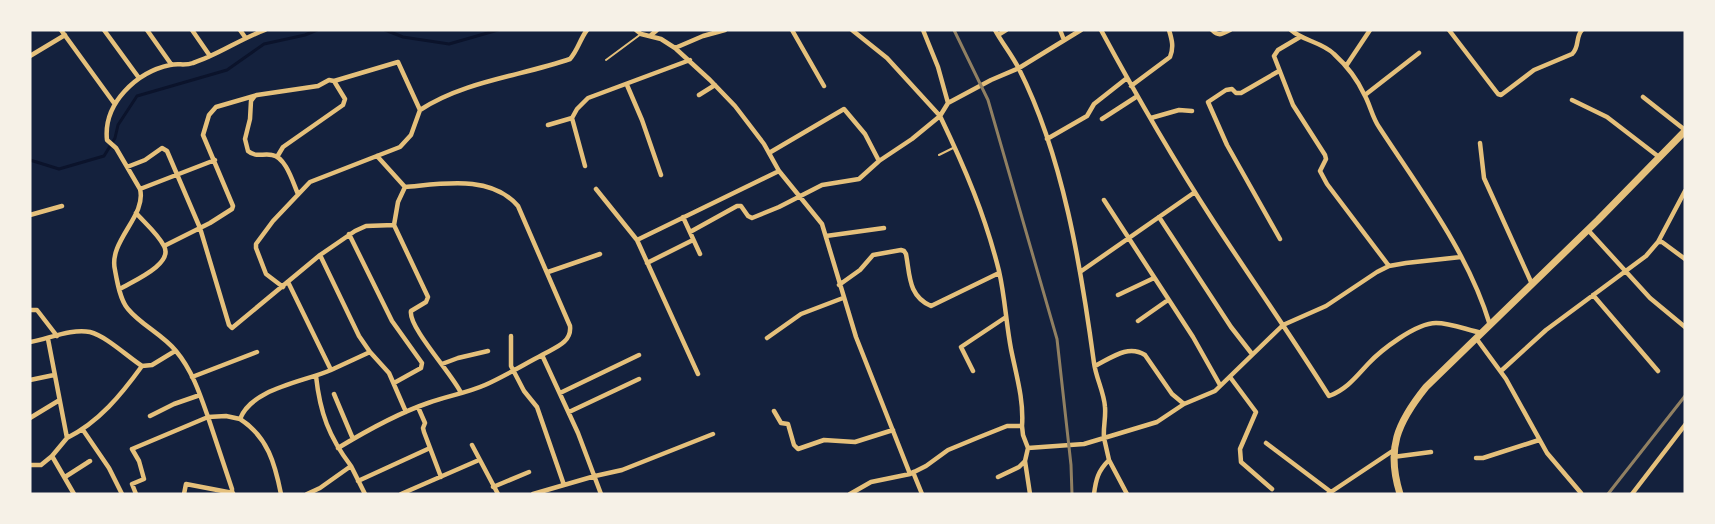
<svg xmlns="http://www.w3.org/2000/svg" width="1715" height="524" font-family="'Open Sans',sans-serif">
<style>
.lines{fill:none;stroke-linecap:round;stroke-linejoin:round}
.stream{stroke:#0b132b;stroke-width:3}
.service{stroke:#e5c07b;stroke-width:2}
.minor{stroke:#e5c07b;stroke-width:4.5}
.primary{stroke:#e5c07b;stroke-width:7}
.rail{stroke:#918062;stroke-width:3}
</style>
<rect width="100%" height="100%" fill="#14213d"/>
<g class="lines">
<path class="stream" d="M385,30L403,37L449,44L498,30
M30,160L59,169L104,156L115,138L118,125L137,96L227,70L264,44L305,35L317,30"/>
<path class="service" d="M606,60L641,34
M939,155L955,147"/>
<path class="minor" d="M61,30L114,103
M104,30L139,78
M147,30L171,64
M192,30L210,56
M240,30L245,37
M265,30C240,39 218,55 193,63C185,66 178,63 170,65C137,72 103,103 107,140L116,148L140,189C147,216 108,241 115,270C117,281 120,300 128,309C141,325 162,334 176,351C192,370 200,394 208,417L226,416L240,419C252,388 304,382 331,370L288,282
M636,30L641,34L661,39L675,48L710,80L735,106L764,144L779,171L822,224L856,337L910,474
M792,30L824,86
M923,30L938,67L948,103L940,116C965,168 985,215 999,271C1005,297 1006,323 1011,349C1016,374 1024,400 1022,426
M1060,30L1064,40
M1101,30C1136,95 1173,159 1214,222C1252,280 1292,337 1329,396C1346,390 1356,377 1368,364C1381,350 1416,323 1436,323C1451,323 1467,330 1482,333
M1212,30C1219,37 1222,34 1230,30
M1291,30C1303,41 1322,42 1334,54C1346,65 1357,79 1364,94C1370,104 1372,117 1379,127C1420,190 1468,252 1490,325
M1449,30L1498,94L1501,95L1534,70L1572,54C1580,47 1575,37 1582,30
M998,35L1006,30
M650,36L657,30
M1300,37L1278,50L1274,56L1293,105L1325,155L1326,159L1320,171L1327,184L1389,266
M675,48L703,36L725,30
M30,56L65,35
M1346,66L1370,30
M1279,71L1241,93H1236L1232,89L1226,90L1208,102L1227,145L1280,239
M334,81L398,62L420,110
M627,85L642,120L661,175
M1131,86L1170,57C1174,47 1172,40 1169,30
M699,95L715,85
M1365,95L1419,53
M254,97L251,101L250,119L245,139L248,151C256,158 263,153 272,155C286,157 293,183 298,194
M1643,97L1685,130
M1572,100L1607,117L1659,157
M948,103L991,80L1019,68L1081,30
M1151,118L1179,110L1192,111
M1102,119L1136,97
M548,125L572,118
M1047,139L1087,116L1094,104L1127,78
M1480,143L1484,178L1532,284
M769,153L844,109L865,134L879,161
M377,156L405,187L398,202L394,225
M585,166L572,118L577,109L588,98L690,60
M127,167L145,160L162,148L167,151L200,228L229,325L232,328L320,255L355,231L366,226L394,225
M405,187C441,184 491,174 518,206L570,326C572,343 554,348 542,355L578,433L601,494
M140,189L215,160
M596,189L637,240
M1104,200L1193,337L1220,385
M30,215L62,206
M683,217L700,254
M1159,217L1231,327L1252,354
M394,225L428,297L426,302L411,311C408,327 453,375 461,393
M1588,230L1650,298L1685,327
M690,232L737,206H741L748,216L752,218L779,207L822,185L859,179L879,161L912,139L940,116L887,58L852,30
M349,234L392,321L422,363L421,368L394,383
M826,236L884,228
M1658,242L1685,191
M164,246L210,223L232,209L233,206L203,135L209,115L216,107L257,95L318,86L329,80L334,81L345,99L343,105L283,147L277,157
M320,255L359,336L370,352L331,370
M647,263L693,240
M548,272L600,254
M1080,272L1195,192
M839,285L860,270L873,255L901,250L904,251L906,254C910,275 908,296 931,306L999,273
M283,287L266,274L256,248V244L273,221L310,182L400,147L411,135L420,110C464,81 521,76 570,59C578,50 580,39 587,30
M120,289C133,281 174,264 164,246C158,234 145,223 136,213
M1118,295L1154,278
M1593,295L1658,371
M30,310H37L57,336
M1138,321L1168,300
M511,336V366L524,391L537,407L564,485
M767,338L801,314L843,298
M1476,338L1506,379L1547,453L1581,493
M48,339L67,438L52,456
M30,342C48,339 72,328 90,332C106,336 128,357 142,366L152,365L175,351
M370,352L389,373L406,412
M442,364L458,358L488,351
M1095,366C1111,358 1128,344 1145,355L1172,394L1184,404L1215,391L1283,325L1326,306L1377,272L1389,266L1406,263L1461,257
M973,371L961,347L1006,317
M1501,371L1546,330L1646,256L1658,242H1662L1685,259
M698,374L637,240L779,171
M192,377L257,352
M1230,377L1256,412L1240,449L1241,462L1272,489
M30,380L54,375
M560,393L639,355
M334,394L353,439
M418,407L425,423L423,428L424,432L441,477
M774,411L781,423L788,424L794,445L798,449L824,440L855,442L893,430
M569,412L639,379
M150,416L174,404L200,395
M30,418L58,401
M240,419C268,437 275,464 281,494
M83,430L109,468L122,494
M67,438C99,422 121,395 142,366
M1266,443L1331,492
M472,445L498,494
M338,448C366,431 396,414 428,403C447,396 467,393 485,385C505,376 523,365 542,355
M1028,448L1025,461L1030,494
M1393,457L1431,452
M1476,458H1483L1539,440
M1109,460L1127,494
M30,465H41L52,456L74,494
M351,466L365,494
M913,472L922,494
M65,477L90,461L88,462
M998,477L1019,467L1025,461
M358,481L430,448
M493,487L529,472
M136,494L132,484L144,479L139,461L132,449L208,417L232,489V494
M184,494L186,484L233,493
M307,494L320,488L351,466C329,437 320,413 316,376
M401,494L479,460
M533,494L595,476L622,470L713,434
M850,494L871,482L910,474L926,466L948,450L977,438L1007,426H1022L1023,435L1028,448L1084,444L1104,438C1103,427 1106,418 1105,407C1104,392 1096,378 1094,363C1081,267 1063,156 1019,69C1012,55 1002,43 995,30
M1094,494C1096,479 1098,471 1109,460L1104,438L1157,422L1184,404
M1328,494L1394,450
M1632,494L1685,425"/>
<path class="primary" d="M1400,494C1386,449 1397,423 1426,387L1598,220L1685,131"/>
<path class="rail" d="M954,30L988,100L1057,339L1071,465L1072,494
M1608,494L1685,396"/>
</g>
<rect width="1715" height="524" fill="none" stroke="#f6f1e7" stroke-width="63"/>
</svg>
